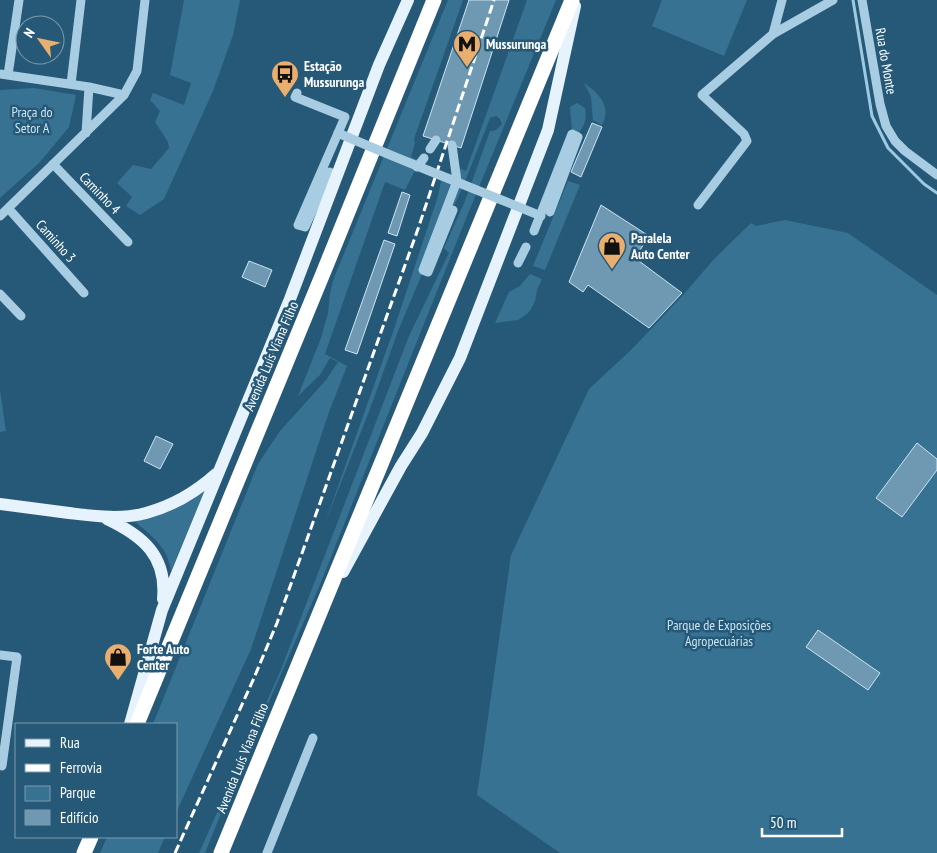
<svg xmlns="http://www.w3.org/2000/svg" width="937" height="853" font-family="'PT Sans Narrow',sans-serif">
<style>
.green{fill:#377292}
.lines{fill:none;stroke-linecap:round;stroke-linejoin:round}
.stream{stroke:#9dcae3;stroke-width:3}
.building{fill:#6f99b2;stroke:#cae4f2}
.minor{stroke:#a8cde2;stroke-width:9}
.major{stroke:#e7f3fc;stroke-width:12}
.highway{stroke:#fff;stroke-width:15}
.rail{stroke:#fff;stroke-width:3;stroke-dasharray:9 4;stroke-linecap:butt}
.minor-bridge{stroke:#a8cde2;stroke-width:9}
.labels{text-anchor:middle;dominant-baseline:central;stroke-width:5;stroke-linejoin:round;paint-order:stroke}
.poi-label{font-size:14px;font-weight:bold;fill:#fff;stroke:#265977;text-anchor:start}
.street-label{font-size:14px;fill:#fff;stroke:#265977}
.park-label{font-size:14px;fill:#cae4f2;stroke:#265977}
</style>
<rect width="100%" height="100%" fill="#265977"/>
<path class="green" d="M184,0H240L233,35L213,91L164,199L140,215L126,206L132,197L117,183L133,165L151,169L169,148L168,142L155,122L160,111L150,100L153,93L184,105L191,83L170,75Z
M448,0H463L414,139L415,143L411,157L420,161L405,190L385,182L325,354L347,366L329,412L251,649L176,813V724H153L258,464L280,431L326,380L338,362L330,358L320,375L298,396L321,338L328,313L330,293L334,278Z
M527,0H556L465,221L319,587L230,791L205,853H199L280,672L409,336L449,253L444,248L465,201L490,131L496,130L502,124L500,119L496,116L490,118L464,184L422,274L398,331L370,409L325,523L394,329L438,196L443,172L457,175L459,168L466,171Z
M662,0H747L724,56L652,26Z
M584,83C599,93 612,107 602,125L593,120L591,97Z
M34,88L76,95L69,127L40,162L0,198V90Z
M577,103L585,108C587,119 585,124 579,133L572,131L570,107Z
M568,181L580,185L545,270L533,266Z
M785,220L848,233L937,295V853H560L477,795L511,555L589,389L632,349L684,294L714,259L751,223L756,226Z
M530,274L542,279L537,290L535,301L530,311L524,316L518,320L495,323L509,292L520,286Z
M0,390L6,431L0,432Z
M204,492L171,571C168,547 151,535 134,521L181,505Z
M107,837H165L158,853H100Z"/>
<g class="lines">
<path class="stream" d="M853,0L872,116L888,148L924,184L937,193"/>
</g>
<path class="building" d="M469,0H509L461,148L423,136Z
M592,123L602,127L581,177L571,172Z
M402,192L410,195L397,236L388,233Z
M601,205L649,236L635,258L682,293L649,328L588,285L583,292L569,282Z
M384,240L395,244L357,354L345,350Z
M249,261L272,270L265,287L242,277Z
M156,436L173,444L160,469L144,461Z
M917,443L937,459V470L902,517L876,498Z
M818,630L880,673L868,690L806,647Z"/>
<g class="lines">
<path class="minor" d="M862,0L880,104L886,126L895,141L905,151L937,175
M773,34L782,0
M0,74L89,87L86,133
M8,75L19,0
M71,84L81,0
M89,87L124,95
M297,93L295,97L345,117L298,225L305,227L330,172
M430,149L436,140
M53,164L128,242
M417,167L424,158
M698,205L747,141L744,134L702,95L773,34L833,0
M8,208L84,293
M0,216L124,95L137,71L145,0
M534,231L572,134L578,137L550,212
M434,249L449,209L453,210L428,272L423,270L457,181L452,145
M518,263L526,247
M0,294L21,316
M0,655L17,657L2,766
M267,853L313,738"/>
<path class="major" d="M0,504C23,507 46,510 69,513C94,516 121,520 146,513C172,506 196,492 216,474
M107,519C143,536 167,556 163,599
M343,572L401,466L422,433L460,358L548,130L575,6
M130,724L162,610L290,299L379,65L408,0"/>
<path class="highway" d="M137,724L324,271L434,0
M84,853L91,837
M221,853L572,0"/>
<path class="rail" d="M175,853L254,678L277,623L419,226L494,0"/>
<path class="minor-bridge" d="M338,133C405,162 473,188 541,216"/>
</g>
<defs>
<g id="metro-pin" transform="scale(1.4375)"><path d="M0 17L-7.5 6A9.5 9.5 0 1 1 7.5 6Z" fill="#eaaf6e" stroke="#265977"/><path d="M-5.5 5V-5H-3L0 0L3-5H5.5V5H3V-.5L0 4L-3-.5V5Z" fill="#111"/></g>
<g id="bus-pin" transform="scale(1.4375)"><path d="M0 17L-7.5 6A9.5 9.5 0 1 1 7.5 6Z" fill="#eaaf6e" stroke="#265977"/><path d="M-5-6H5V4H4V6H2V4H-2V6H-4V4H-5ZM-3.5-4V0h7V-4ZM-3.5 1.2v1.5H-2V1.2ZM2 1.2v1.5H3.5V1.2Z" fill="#111"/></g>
<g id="shop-pin" transform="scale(1.4375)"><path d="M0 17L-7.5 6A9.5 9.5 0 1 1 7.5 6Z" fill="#eaaf6e" stroke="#265977"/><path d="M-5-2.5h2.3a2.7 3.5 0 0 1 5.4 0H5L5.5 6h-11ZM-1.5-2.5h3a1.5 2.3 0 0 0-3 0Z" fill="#111"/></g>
</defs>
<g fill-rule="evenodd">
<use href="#metro-pin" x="467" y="44"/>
<use href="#bus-pin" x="285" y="74"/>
<use href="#shop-pin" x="612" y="246"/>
<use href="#shop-pin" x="118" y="657"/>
</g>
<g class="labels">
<g class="poi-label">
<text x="486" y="44">Mussurunga</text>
<text x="304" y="66">Estação<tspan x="304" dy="16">Mussurunga</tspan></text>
<text x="631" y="238">Paralela<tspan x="631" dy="16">Auto Center</tspan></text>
<text x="137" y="649">Forte Auto<tspan x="137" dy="16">Center</tspan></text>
</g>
<g class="street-label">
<text transform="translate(886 61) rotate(80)">Rua do Monte</text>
<text transform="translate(100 193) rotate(46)">Caminho 4</text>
<text transform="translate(56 241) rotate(48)">Caminho 3</text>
<text transform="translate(271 356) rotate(-67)">Avenida Luís Viana Filho</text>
<text transform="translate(242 758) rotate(-68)">Avenida Luís Viana Filho</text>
</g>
<g class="park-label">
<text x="32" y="112">Praça do<tspan x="32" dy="16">Setor A</tspan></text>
<text x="719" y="625">Parque de Exposições<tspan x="719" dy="16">Agropecuárias</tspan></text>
</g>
</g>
<rect x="15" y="723" width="162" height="115" fill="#265977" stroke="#7d9bad"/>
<rect x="25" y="739" width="25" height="8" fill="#e7f3fc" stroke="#7d9bad"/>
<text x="60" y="748" font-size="15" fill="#ffffff">Rua</text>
<rect x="25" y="764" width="25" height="8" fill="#ffffff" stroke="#7d9bad"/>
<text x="60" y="773" font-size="15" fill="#ffffff">Ferrovia</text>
<rect x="25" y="786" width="25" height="15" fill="#377292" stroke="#7d9bad"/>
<text x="60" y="798" font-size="15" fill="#ffffff">Parque</text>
<rect x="25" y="810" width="25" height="15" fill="#6f99b2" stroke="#7d9bad"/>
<text x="60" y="823" font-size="15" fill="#ffffff">Edifício</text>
<g transform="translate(40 40) rotate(303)"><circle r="24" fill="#265977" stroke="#7d9bad"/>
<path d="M0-4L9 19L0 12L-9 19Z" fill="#eaaf6e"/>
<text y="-8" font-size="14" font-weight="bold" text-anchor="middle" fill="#ffffff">N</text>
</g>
<path d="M762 828v8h80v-8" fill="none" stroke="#ffffff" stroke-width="2.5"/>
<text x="770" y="828" font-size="15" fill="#ffffff" stroke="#265977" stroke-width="4" paint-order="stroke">50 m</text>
</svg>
